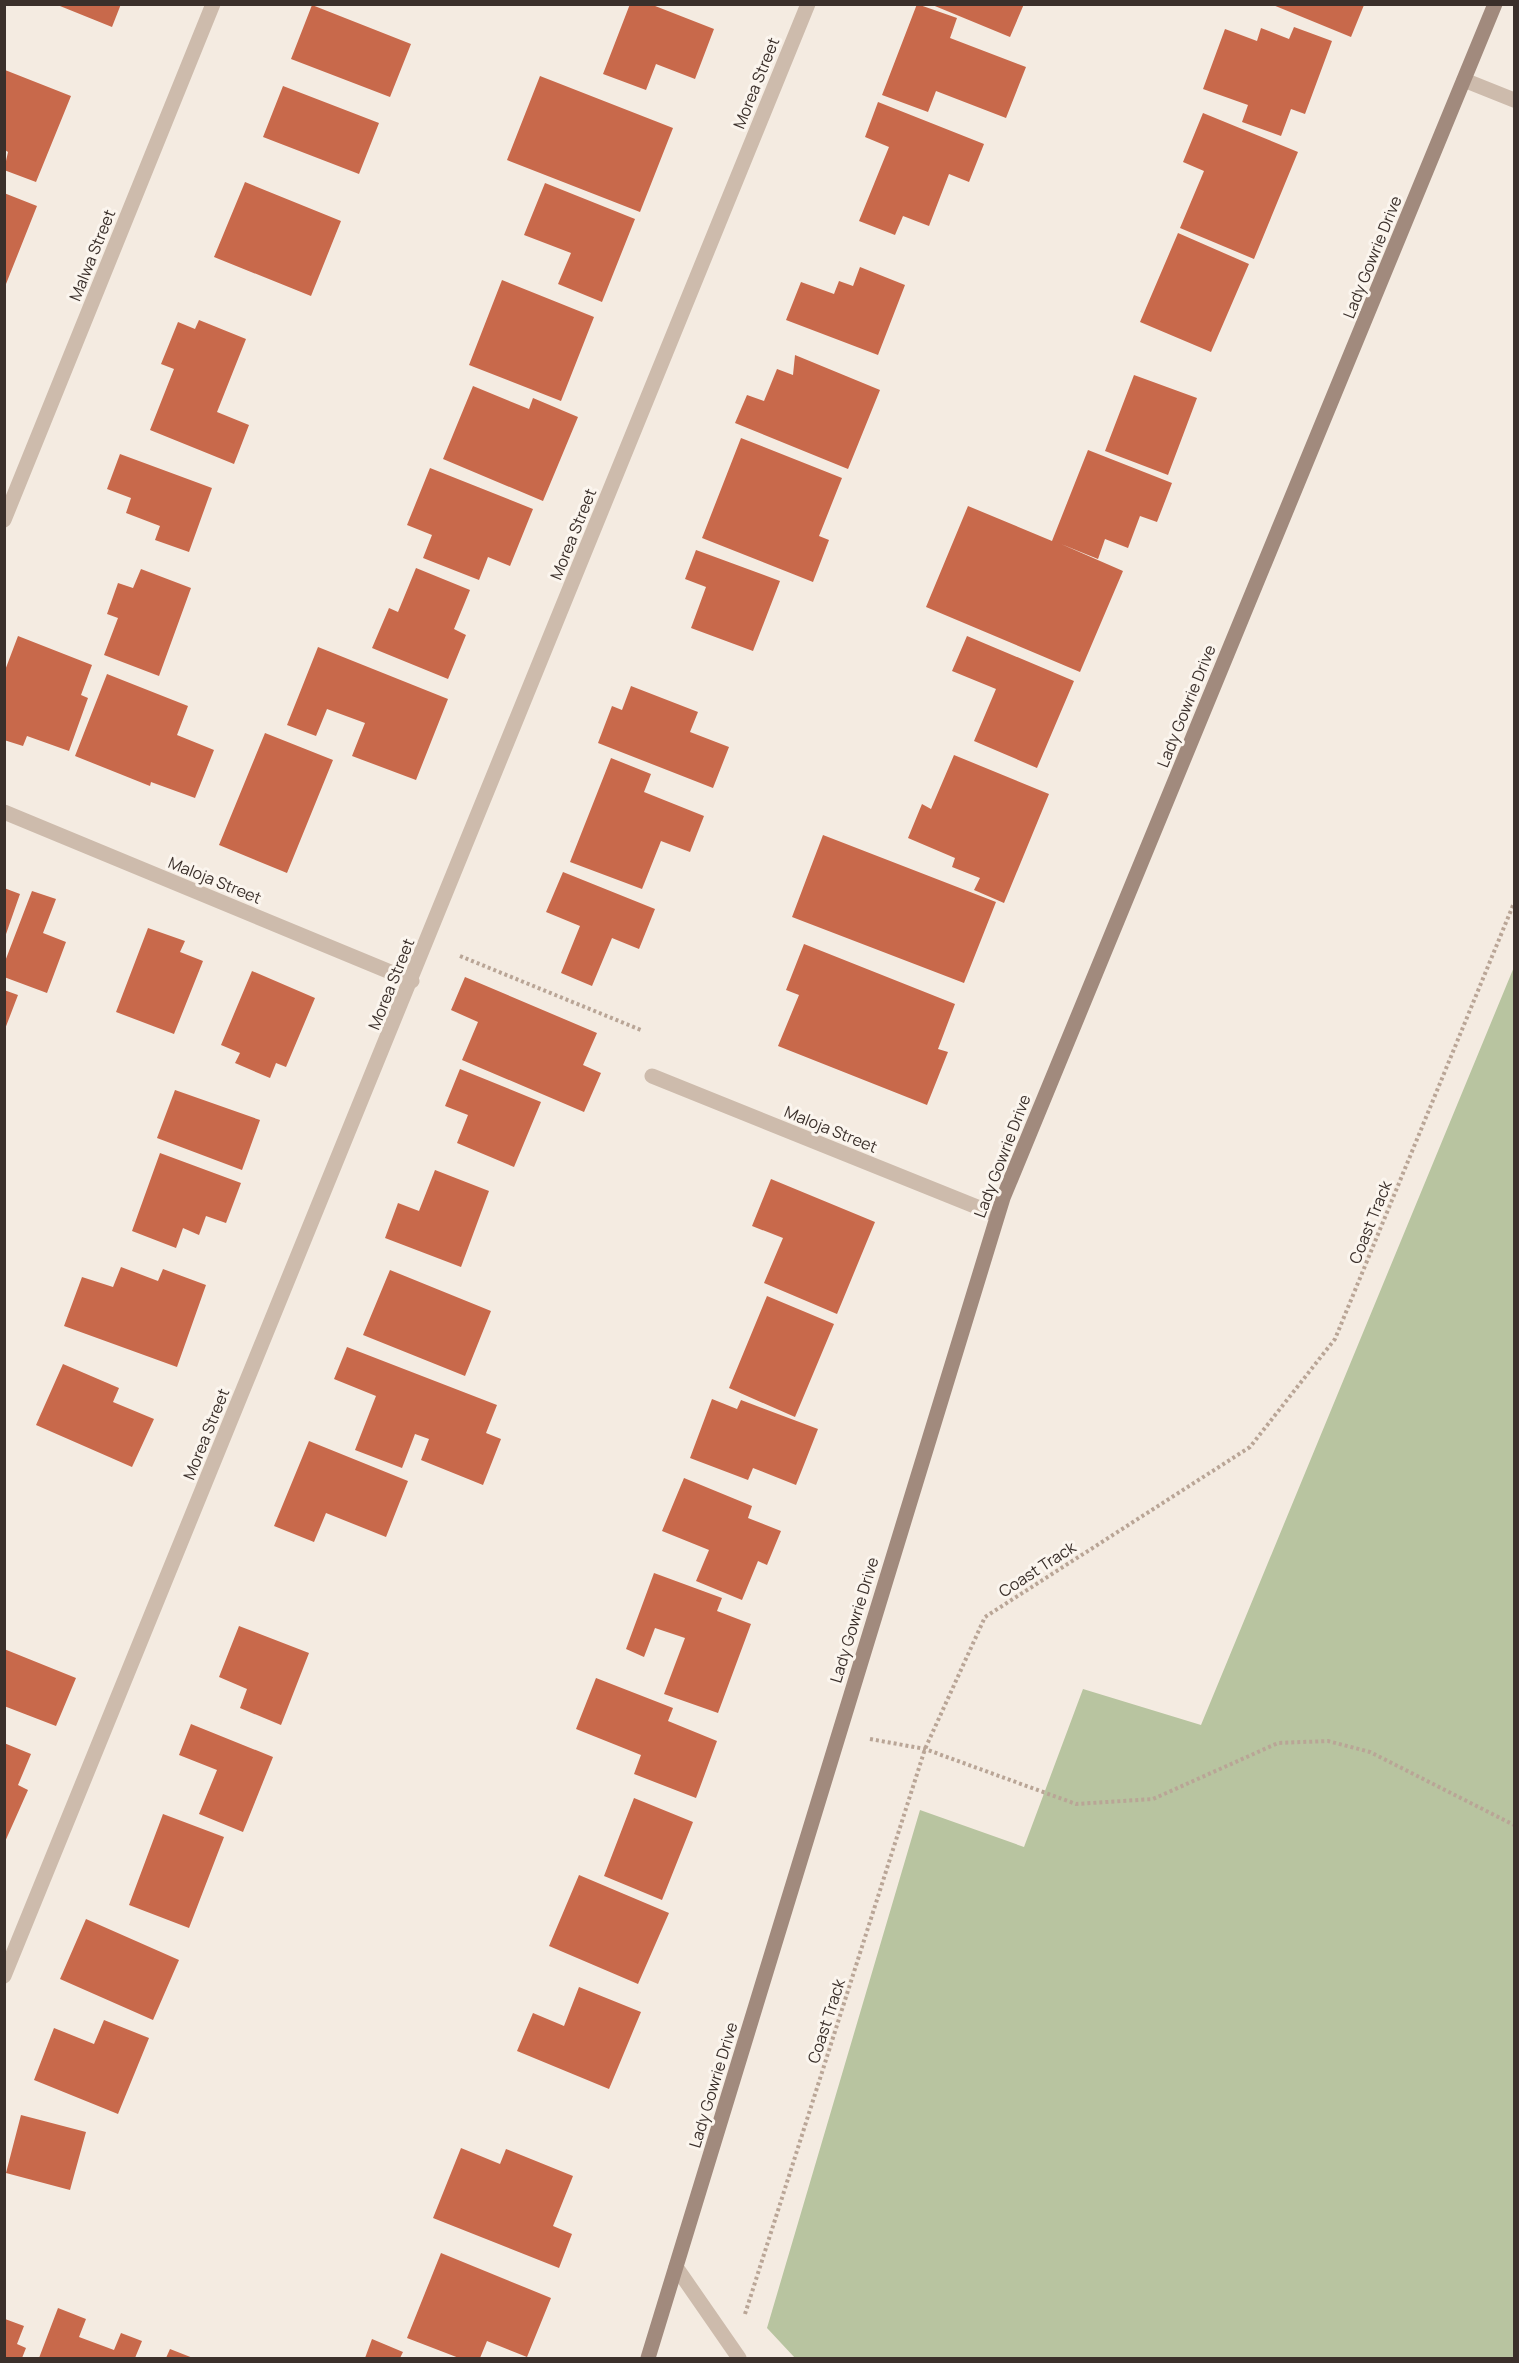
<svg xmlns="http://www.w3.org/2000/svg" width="1519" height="2363" font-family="Manrope,sans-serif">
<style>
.green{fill:#b8c4a0}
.building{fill:#c8694b}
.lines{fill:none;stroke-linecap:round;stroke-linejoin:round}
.path{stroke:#b9a596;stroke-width:4;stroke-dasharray:3 3;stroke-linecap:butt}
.service{stroke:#cdbbac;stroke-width:15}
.minor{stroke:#cdbbac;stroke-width:15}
.secondary{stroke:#a18a7d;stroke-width:15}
.labels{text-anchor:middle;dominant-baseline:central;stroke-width:6;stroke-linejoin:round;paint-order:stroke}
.street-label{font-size:16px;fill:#3b302b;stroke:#fbf5ee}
</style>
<rect width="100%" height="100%" fill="#f4ebe1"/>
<path class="green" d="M1514,967V2358H795L767,2328L920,1810L1024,1847L1083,1689L1201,1725Z"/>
<path class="building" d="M55,4H121L112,27Z
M630,4H650L714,29L695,79L656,64L646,90L603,74Z
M917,4L957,18L950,38L1026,67L1006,118L936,91L928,112L882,95Z
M930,4H1024L1010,37Z
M312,5L411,44L390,97L291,59Z
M1273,5H1364L1351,37Z
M1294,27L1332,41L1305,114L1291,109L1281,136L1242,122L1248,105L1203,89L1225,29L1257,41L1261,28L1289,39Z
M5,70L71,96L36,182L4,170L8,152L5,150Z
M540,76L673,128L640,212L507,160Z
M283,86L379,123L359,174L263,137Z
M878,102L984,144L969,182L949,174L929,226L903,216L895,235L859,221L889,147L865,137Z
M1203,113L1298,152L1254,259L1180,228L1204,171L1183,162Z
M245,182L341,221L311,296L214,257Z
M545,183L635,219L602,302L558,284L571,253L524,235Z
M4,193L37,206L6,284H4Z
M1178,233L1249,264L1211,352L1140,322Z
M860,267L905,285L878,355L786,320L801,282L834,294L839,281L853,286Z
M502,280L594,317L561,401L469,365Z
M199,320L246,339L217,412L249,425L234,464L150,430L174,369L161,364L178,322L195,329Z
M795,355L880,390L848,469L735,423L747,395L764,401L777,369L793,375Z
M1134,375L1197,398L1168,475L1105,451Z
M473,386L529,409L533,398L578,417L543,501L443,459Z
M741,438L842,478L819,536L829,540L813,582L702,538Z
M1088,450L1172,483L1157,522L1140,516L1128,548L1105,539L1098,559L1061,544L1123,571L1080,672L926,607L968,506L1052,541Z
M120,454L212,488L189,552L155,540L160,526L126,513L131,498L107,489Z
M430,468L533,509L510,566L488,557L479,580L423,558L432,535L407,525Z
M696,550L780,581L753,651L691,628L706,587L685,579Z
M416,568L470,590L454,629L466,635L448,679L372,648L389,608L398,612Z
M141,569L191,588L159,676L104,655L118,618L107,614L118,583L133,588Z
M18,636L92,665L81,695L88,698L69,751L27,736L23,746L4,740V673Z
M967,636L1074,681L1037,768L974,741L996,689L952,671Z
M318,647L448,699L416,780L352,756L365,723L327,709L316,736L287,725Z
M107,674L188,706L177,735L214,750L195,798L151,782L150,786L75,756Z
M631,686L698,712L690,732L729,747L713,788L598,743L612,706L622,710Z
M265,733L333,760L287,873L219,845Z
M954,755L1049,794L1004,903L974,890L980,878L952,867L955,858L908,838L922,804L931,809Z
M611,758L651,774L644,792L704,816L690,852L661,841L642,889L570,862Z
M823,835L996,902L964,983L792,917Z
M563,872L655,909L639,949L612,938L592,986L561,973L580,926L546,912Z
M4,888L20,894L5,937H4Z
M32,891L56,899L43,933L66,942L47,993L4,977V964Z
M148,928L185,941L180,952L203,961L174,1034L116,1012Z
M804,944L955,1004L938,1049L948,1052L927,1105L778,1046L799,995L786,990Z
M252,971L315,998L286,1067L276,1063L270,1078L235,1063L240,1053L221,1045Z
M465,977L597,1033L583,1065L601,1073L584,1112L462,1060L478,1022L451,1010Z
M4,990L18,995L5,1029H4Z
M460,1069L541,1102L514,1167L457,1143L468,1115L445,1106Z
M175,1090L260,1120L242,1170L157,1138Z
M160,1153L241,1183L226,1223L206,1216L199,1235L183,1228L176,1248L132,1231Z
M435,1170L489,1191L461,1267L385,1238L398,1203L419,1211Z
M771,1179L875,1222L837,1314L764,1283L783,1238L752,1226Z
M121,1267L158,1281L163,1269L206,1285L177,1367L64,1326L82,1277L113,1287Z
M390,1270L491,1311L465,1376L363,1335Z
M767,1296L834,1324L795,1417L729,1388Z
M347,1347L497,1405L486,1433L501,1439L483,1485L421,1460L429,1439L415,1434L402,1468L355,1450L376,1396L334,1379Z
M63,1364L119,1388L113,1402L154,1419L132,1467L36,1425Z
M712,1399L737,1409L741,1400L818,1429L796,1485L753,1468L748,1480L690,1458Z
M309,1441L408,1481L386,1537L326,1513L314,1542L274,1526Z
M684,1478L752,1506L748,1518L781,1531L767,1565L758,1561L742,1600L696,1581L709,1550L662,1531Z
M654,1573L722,1598L717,1611L751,1624L718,1713L664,1694L685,1638L655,1628L644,1657L626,1649Z
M239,1626L309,1653L281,1725L240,1708L247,1689L219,1677Z
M4,1649L76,1678L56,1726L4,1706Z
M596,1678L673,1708L668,1721L717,1741L696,1798L634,1774L641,1755L576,1729Z
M191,1724L273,1757L243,1832L199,1814L217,1770L179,1755Z
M4,1743L31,1754L18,1785L28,1790L4,1844Z
M634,1798L693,1822L662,1900L604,1876Z
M163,1814L224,1837L189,1928L129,1905Z
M579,1875L669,1913L638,1984L549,1946Z
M86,1919L179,1960L153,2020L60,1979Z
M579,1987L641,2012L609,2089L517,2051L533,2013L564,2026Z
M104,2020L149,2038L118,2114L34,2080L54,2028L94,2044Z
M21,2115L86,2132L70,2190L6,2173Z
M461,2148L500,2164L506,2149L573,2176L553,2226L572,2234L559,2268L433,2218Z
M441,2253L551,2298L527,2357L487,2341L480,2358H459L407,2338Z
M58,2308L86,2319L79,2337L114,2350L121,2333L142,2341L135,2358H39Z
M5,2319L24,2326L17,2344L26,2348L22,2358H5Z
M372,2339L403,2352L400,2358H365Z
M170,2349L193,2358H166Z"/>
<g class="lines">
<path class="path" d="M460,956L641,1030
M870,1739L925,1749L1076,1804L1153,1799L1278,1743L1328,1741L1370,1752L1514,1825
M745,2314L925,1749L985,1617L1250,1447L1335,1339L1514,903"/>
<path class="service" d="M1464,80L1514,100"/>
<path class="minor" d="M4,520L213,4
M4,812L412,981
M652,1076L997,1215
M4,1976L808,4
M676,2267L739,2358"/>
<path class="secondary" d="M648,2358L1003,1198L1495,4"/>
</g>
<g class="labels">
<g class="street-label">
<text transform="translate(756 83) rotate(-68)">Morea Street</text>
<text transform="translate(92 255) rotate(-68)">Malwa Street</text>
<text transform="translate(1372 257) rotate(-68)">Lady Gowrie Drive</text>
<text transform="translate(573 534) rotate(-68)">Morea Street</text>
<text transform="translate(1186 706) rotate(-68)">Lady Gowrie Drive</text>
<text transform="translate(215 880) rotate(22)">Maloja Street</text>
<text transform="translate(391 984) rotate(-68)">Morea Street</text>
<text transform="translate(831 1129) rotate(22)">Maloja Street</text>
<text transform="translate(1002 1156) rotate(-69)">Lady Gowrie Drive</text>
<text transform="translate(1370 1222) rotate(-68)">Coast Track</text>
<text transform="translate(206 1434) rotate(-68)">Morea Street</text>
<text transform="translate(1037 1569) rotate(-33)">Coast Track</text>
<text transform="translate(854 1620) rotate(-73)">Lady Gowrie Drive</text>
<text transform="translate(826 2021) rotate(-72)">Coast Track</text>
<text transform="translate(713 2085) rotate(-73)">Lady Gowrie Drive</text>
</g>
</g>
<rect width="1519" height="2363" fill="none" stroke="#3b302b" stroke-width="12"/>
</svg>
